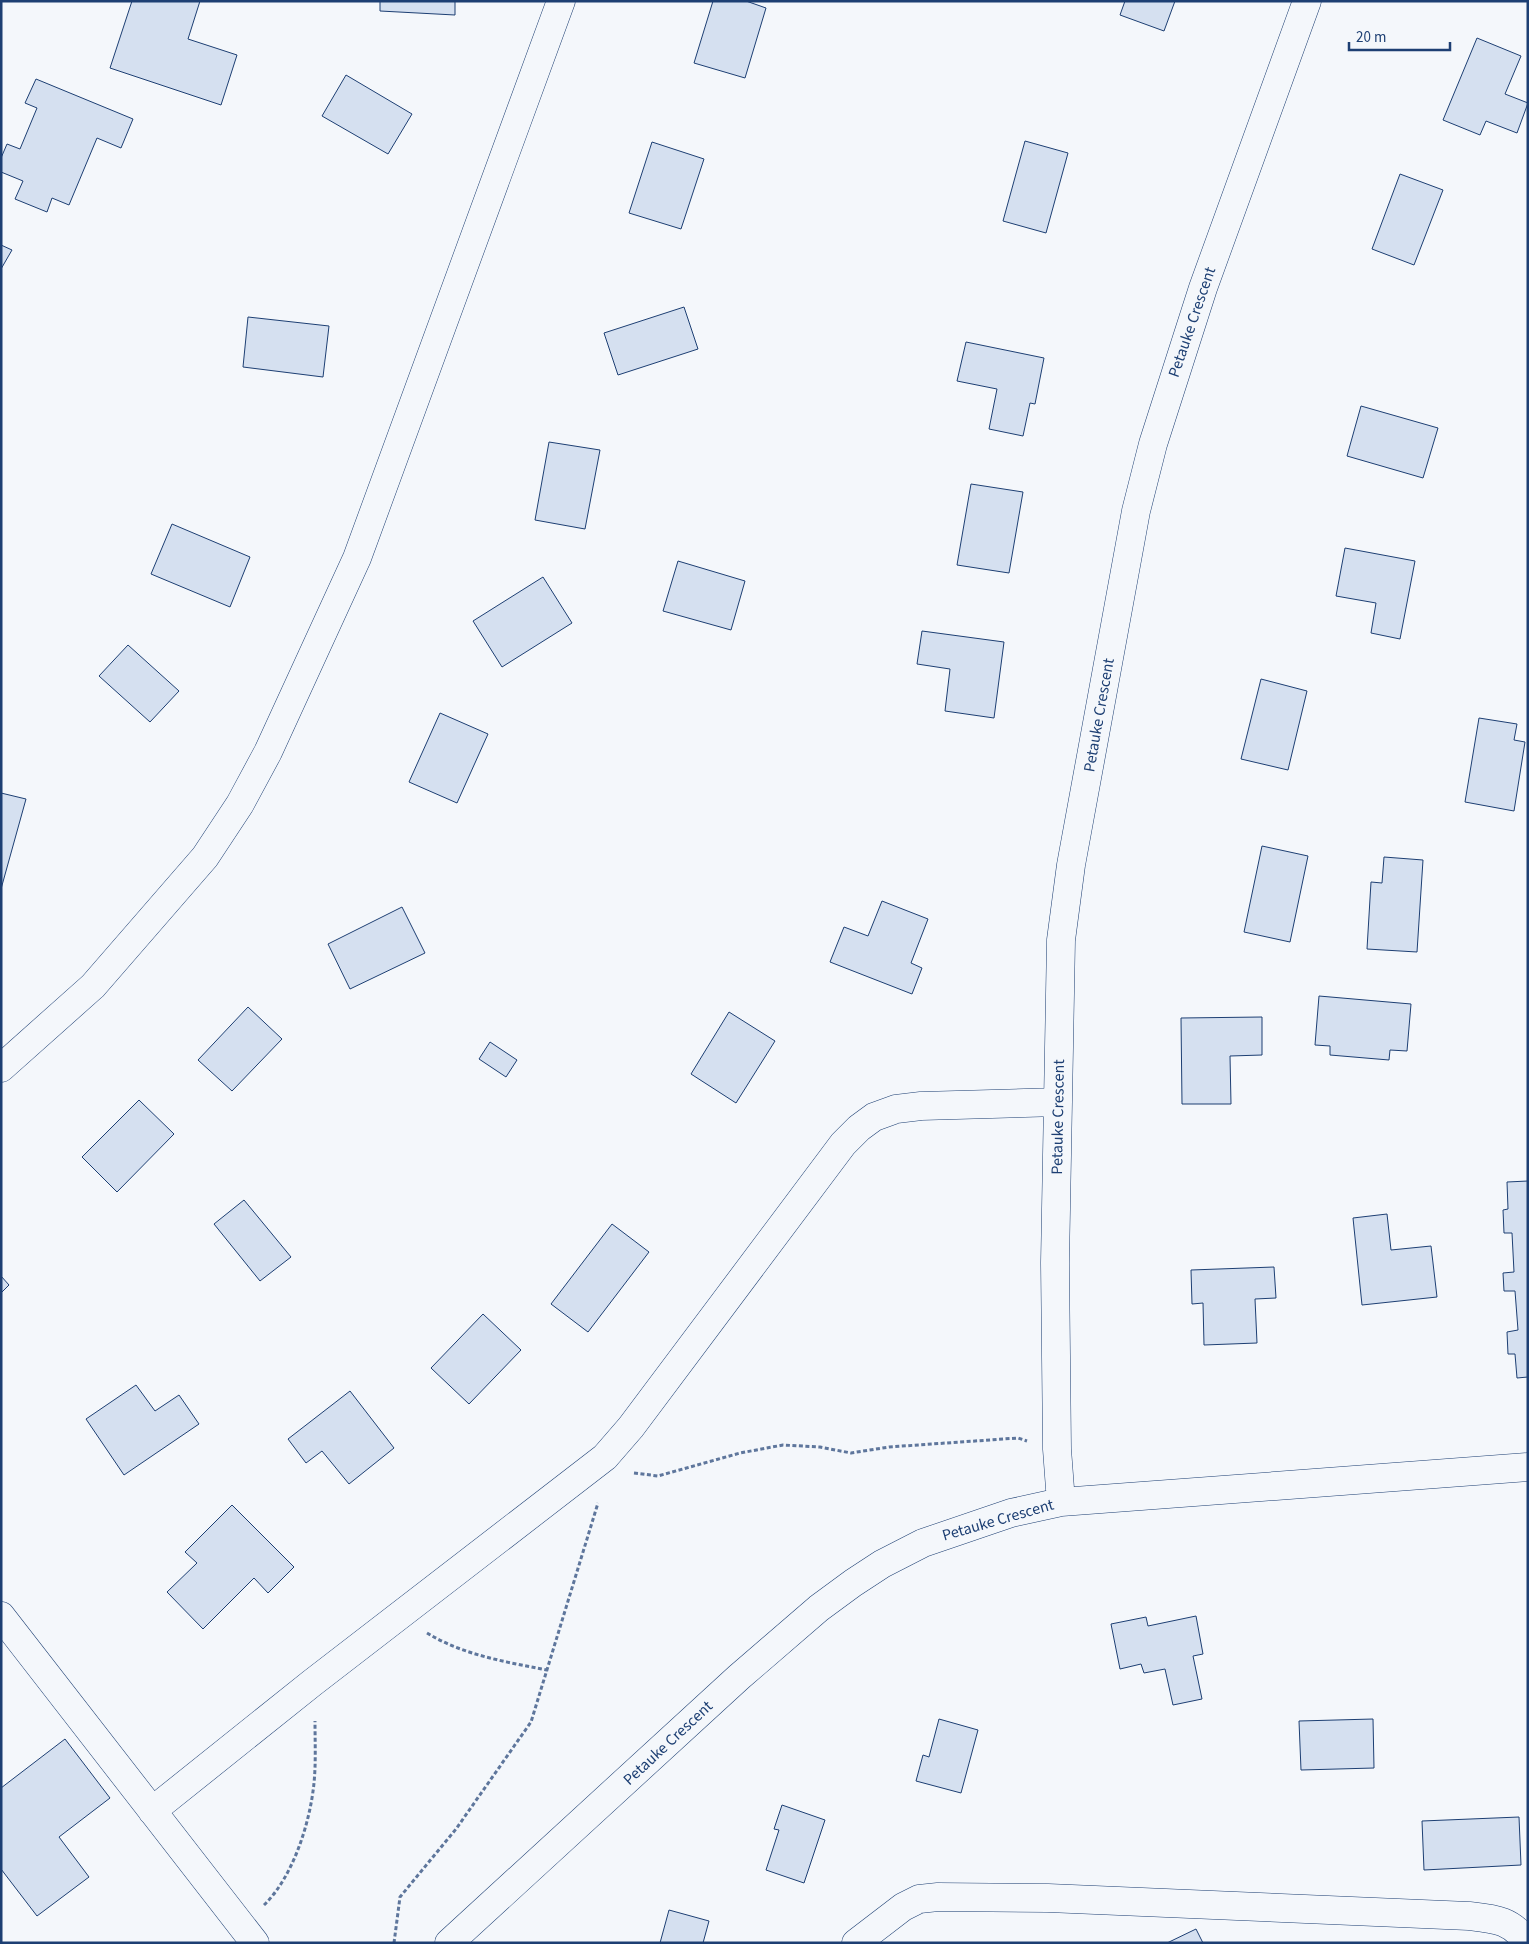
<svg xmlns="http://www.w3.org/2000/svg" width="1529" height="1944" font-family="'Source Sans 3',sans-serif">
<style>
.building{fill:#d5e0f0;stroke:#1d3f73}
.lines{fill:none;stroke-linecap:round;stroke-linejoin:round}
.street-casing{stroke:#1d3f73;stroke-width:29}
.path{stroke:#5e769c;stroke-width:3;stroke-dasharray:4 2.5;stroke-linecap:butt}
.street{stroke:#f4f7fb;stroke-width:28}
.labels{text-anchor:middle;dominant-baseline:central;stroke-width:4;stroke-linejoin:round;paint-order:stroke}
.street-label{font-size:16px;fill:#1d3f73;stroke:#f4f7fb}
</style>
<rect width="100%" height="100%" fill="#f4f7fb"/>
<path class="building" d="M132,1H200L188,39L237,55L221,105L110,68Z
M380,1H455V15L380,11Z
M713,1H746L766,8L745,78L694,63Z
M1125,1H1175L1164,31L1120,15Z
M1477,38L1521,56L1505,94L1528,103L1517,133L1486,121L1480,135L1443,120Z
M346,75L412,114L388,154L322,116Z
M36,79L133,119L121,148L97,138L69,205L52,198L47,212L15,199L23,181L1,172V158L7,144L20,149L37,108L25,103Z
M1025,141L1068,153L1046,233L1003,221Z
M652,142L704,159L681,229L629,213Z
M1400,174L1443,190L1414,265L1372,249Z
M1,245L12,250L1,269Z
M684,307L698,349L618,375L604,333Z
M248,317L329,326L323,377L243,367Z
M966,342L1044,358L1035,404L1030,403L1023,436L989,429L997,389L957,381Z
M1361,406L1438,428L1423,478L1347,456Z
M549,442L600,450L585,529L535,520Z
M971,484L1023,492L1009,573L957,565Z
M172,524L250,557L230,607L151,574Z
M1345,548L1415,561L1400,639L1371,633L1376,603L1336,596Z
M678,561L745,581L731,630L663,611Z
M543,577L572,623L502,667L473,621Z
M922,631L1004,642L994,718L945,711L950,669L917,664Z
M128,645L179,691L150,722L99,676Z
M1261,679L1307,691L1288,770L1241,759Z
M440,713L488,734L457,803L409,782Z
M1479,718L1517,724L1514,740L1525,742L1514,811L1465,802Z
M1,793L26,799L1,889Z
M1262,846L1308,856L1290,942L1244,932Z
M1384,857L1423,860L1417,952L1367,949L1371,882L1382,883Z
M882,901L928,919L911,963L922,968L912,994L830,962L844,927L868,936Z
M402,907L425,953L350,989L328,944Z
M1319,996L1411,1004L1407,1051L1390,1050L1389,1060L1330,1055V1046L1315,1045Z
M248,1007L282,1039L232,1091L198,1060Z
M729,1012L775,1041L736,1103L691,1074Z
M1262,1017V1055L1230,1056L1231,1104H1182L1181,1018Z
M490,1042L517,1060L506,1077L479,1059Z
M139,1100L174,1134L117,1192L82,1157Z
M1528,1181V1377L1517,1378L1515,1354H1508L1507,1332L1518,1330L1515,1291H1504L1503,1273L1514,1272L1512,1233H1504L1503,1210L1508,1209L1507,1182Z
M244,1200L291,1257L260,1281L214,1224Z
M1387,1214L1391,1250L1431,1246L1437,1297L1362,1305L1353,1218Z
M612,1224L649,1252L588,1332L551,1304Z
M1274,1267L1276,1298L1255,1299L1257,1343L1204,1345L1203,1303L1192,1304L1191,1270Z
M1,1276L9,1285L1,1293Z
M483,1314L521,1350L469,1404L431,1368Z
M136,1385L155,1411L179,1395L199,1424L124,1475L86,1419Z
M350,1391L394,1448L349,1484L322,1451L306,1463L288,1439Z
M232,1505L294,1567L268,1593L254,1578L203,1629L167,1592L197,1563L185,1552Z
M1196,1616L1203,1654L1193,1656L1202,1699L1173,1705L1165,1669L1144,1673L1141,1664L1120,1669L1111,1624L1146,1617L1148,1626Z
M939,1719L978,1730L961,1793L916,1781L923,1755L929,1757Z
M1373,1719L1374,1768L1301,1770L1299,1721Z
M65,1739L110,1798L59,1837L89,1877L37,1916L1,1869V1788Z
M782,1805L825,1820L804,1883L766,1870L779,1830L774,1829Z
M1519,1817L1521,1865L1424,1870L1422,1821Z
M669,1910L709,1921L703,1943H660Z
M1196,1929L1203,1943H1167Z"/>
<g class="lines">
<g class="street-casing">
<path id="street" d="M1,1068L93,986L205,857L240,804L268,752L357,558L561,1
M1061,1502L1528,1467
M1,1616L255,1943
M152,1811L312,1683L605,1457L631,1427L843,1144L859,1128L874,1117L896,1109L921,1106L1058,1102
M449,1943L739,1677L819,1608L853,1583L882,1564L923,1543L1011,1513L1061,1502L1057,1449L1055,1263L1061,940L1071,865L1136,511L1153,444L1203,288L1307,1
M856,1943L903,1907L919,1899L938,1897L1048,1898L1469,1916C1496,1919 1511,1920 1528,1943"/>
</g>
<path class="path" d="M634,1473L658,1476L740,1453L783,1445L820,1447L851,1453L889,1447L1018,1438L1027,1441
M427,1633C463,1655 506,1662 547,1670
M264,1905C293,1877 310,1823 314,1783C316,1763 315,1742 315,1721
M394,1943L400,1897L456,1829L531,1722L598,1503"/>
<use href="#street" class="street"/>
</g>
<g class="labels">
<g class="street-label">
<text transform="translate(1192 322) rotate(-71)">Petauke Crescent</text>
<text transform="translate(1099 715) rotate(-80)">Petauke Crescent</text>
<text transform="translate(1058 1117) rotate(-89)">Petauke Crescent</text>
<text transform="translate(998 1520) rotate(-16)">Petauke Crescent</text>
<text transform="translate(668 1743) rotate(-43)">Petauke Crescent</text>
</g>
</g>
<rect width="1529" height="1944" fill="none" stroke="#1d3f73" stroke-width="5"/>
<path d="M1349 42v8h101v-8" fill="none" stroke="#1d3f73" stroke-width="2.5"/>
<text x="1356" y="42" font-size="15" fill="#1d3f73" stroke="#f4f7fb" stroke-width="4" paint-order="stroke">20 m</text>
</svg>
